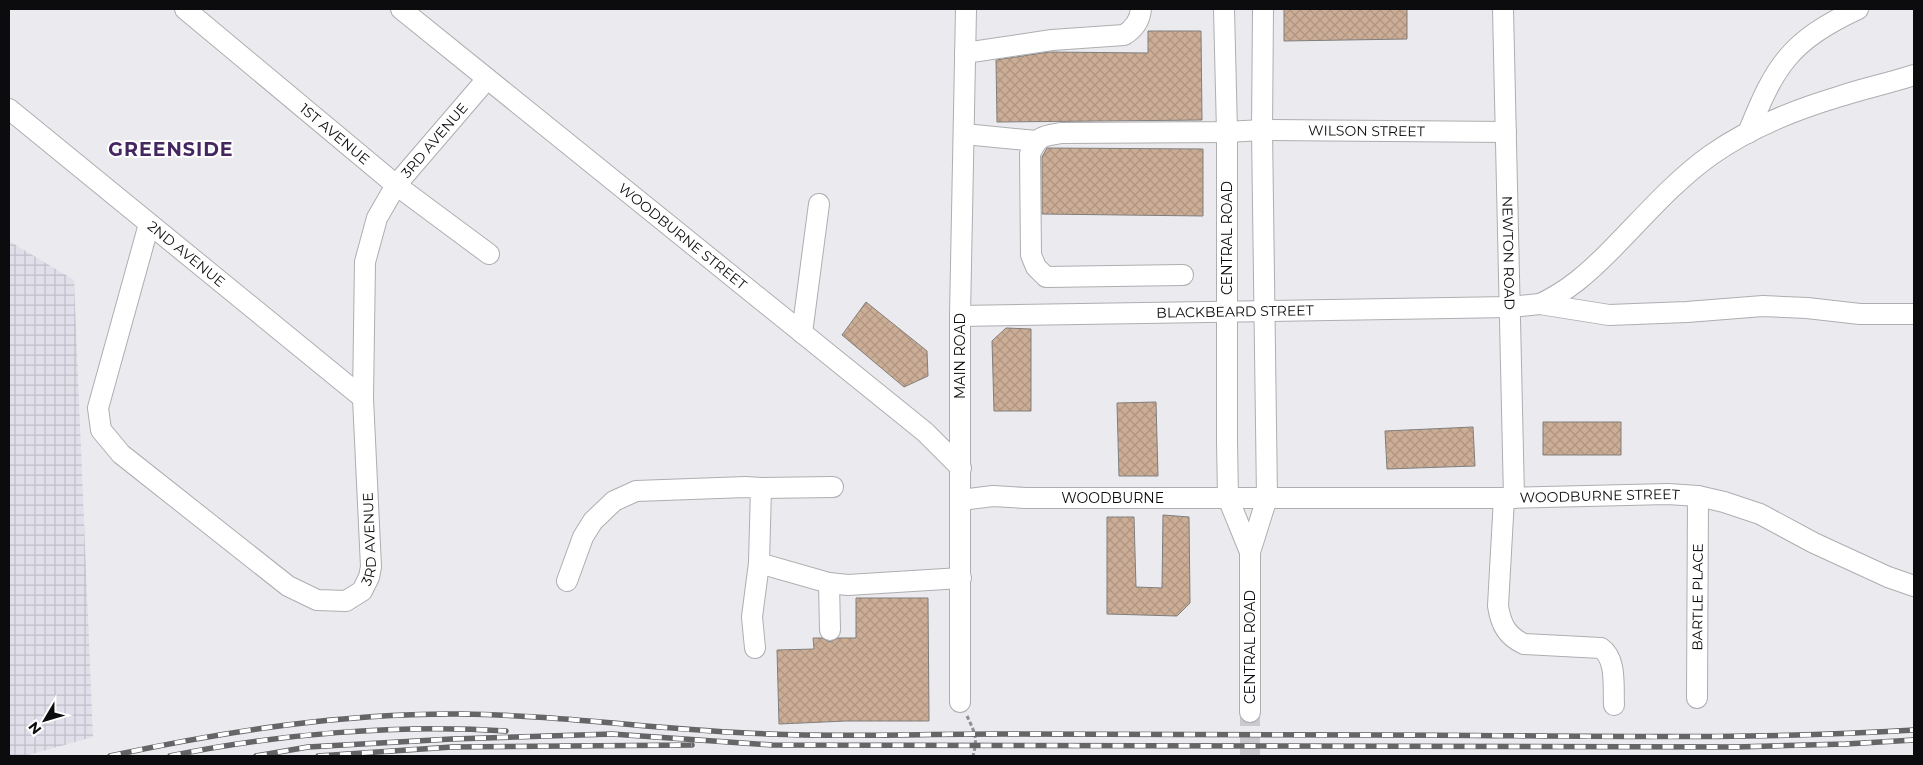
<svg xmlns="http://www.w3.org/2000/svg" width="1923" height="765" font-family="Montserrat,sans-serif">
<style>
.industrial{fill:url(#industrial-grid)}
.building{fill:url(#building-cross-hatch);stroke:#817e7c}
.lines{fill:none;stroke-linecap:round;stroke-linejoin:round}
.minor-tunnel{stroke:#cac9cd;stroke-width:20;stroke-dasharray:20 10;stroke-linecap:butt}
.minor-casing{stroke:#aeaeb1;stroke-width:22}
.path{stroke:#908f92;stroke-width:3;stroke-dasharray:4 2.5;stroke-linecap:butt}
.minor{stroke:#fff;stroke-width:20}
.rail-casing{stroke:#656467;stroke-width:5.5}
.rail{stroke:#fff;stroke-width:4;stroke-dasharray:11;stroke-linecap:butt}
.labels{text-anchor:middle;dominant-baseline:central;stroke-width:4;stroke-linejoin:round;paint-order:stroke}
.street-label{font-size:14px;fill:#0c0b0d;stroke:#fff}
.district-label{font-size:19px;font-weight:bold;letter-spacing:1px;fill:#442761;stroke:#fff}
</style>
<defs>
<pattern id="industrial-grid" width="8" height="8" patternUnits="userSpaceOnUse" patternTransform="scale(1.25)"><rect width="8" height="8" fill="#e1dfea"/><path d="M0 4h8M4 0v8" fill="none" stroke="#c0bec8"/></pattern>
<pattern id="building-cross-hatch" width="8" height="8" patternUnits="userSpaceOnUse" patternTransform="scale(1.25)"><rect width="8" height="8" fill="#ccae97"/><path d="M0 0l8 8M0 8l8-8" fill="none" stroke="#ae9481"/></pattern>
</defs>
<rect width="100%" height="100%" fill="#ebebef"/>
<path class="industrial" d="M9,241L74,280L93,737L25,756H9Z"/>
<path class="building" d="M1284,9H1407V39L1284,41Z
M1148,31H1201L1202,120L997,122L996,60L1049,52L1148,53Z
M1047,148L1203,149V216L1042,214V157Z
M866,302L927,351L928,376L904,387L842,335Z
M1006,328L1031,329V411H994L992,341Z
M1156,402L1158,476H1119L1117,403Z
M1543,422H1621V455H1543Z
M1473,427L1475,466L1387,469L1385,431Z
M1163,515L1189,517L1190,603L1177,616L1107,614V517H1134L1136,587L1162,588Z
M856,598H928L929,721H846L779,724L777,650L814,649L813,638H822L830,642L838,638H856Z"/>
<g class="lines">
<path class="minor-tunnel" d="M1250,756V712"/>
<g class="minor-casing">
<g id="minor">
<path id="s1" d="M185,9L396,185L489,254"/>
<path id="s2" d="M401,9L925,432L961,468"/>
<path d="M1224,9L1227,132V441L1228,498L1250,552"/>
<path id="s3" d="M1503,9L1514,498"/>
<path d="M965,53L1052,40L1124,35C1134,29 1140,20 1141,9"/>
<path id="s4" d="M9,109L363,398"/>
<path d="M1748,133C1775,65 1790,41 1858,9"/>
<path d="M964,134L1036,141"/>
<path id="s5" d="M149,224L98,408L101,430L121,454L288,586L317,600L346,601L362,591L369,577L371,567L363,398L365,262L377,218L396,185L487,79"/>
<path id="s6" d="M1183,275L1046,277L1036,267L1031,255L1030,154C1038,136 1042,136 1061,133L1227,132L1262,130L1506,132"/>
<path d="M1540,304C1568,291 1588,273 1609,252C1642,219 1673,182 1711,155C1749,128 1797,109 1841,96C1865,88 1890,83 1914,75"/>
<path id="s7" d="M960,316L1510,307L1540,304L1609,315L1687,312L1763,306L1807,308L1860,314H1914"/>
<path d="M802,333L819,204"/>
<path d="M761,488L833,487"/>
<path d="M1504,498L1498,606C1501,625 1507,636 1524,644L1601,648C1617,659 1613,687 1614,705"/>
<path id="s8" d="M961,500L993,496L1026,498H1504L1668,494L1698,496L1724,502L1760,514L1814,543L1888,577L1914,586"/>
<path d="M567,581L583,537L593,521L614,501L636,491L746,487L761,488L759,563L829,583L848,585L961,578"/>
<path d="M829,583L830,630"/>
<path d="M755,648L752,617L759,563"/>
<path id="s9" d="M1697,698L1698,496"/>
<path id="s10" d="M960,702V316L966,9"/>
<path d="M1250,712V552L1267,498L1262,130L1263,9"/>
</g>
</g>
<path class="path" d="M967,716C975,733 978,738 973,756"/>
<use href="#minor" class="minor"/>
<g class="rail-casing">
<path id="rail" d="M110,756C226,731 343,713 461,714C564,715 667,731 769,734C845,737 921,734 997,734C1124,734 1251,735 1378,735C1557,735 1736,741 1914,730
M170,756C275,734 399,724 506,731
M256,756L308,747L452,739L612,734L772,745L1736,747L1846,744L1914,740
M318,756L452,747L692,745"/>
</g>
<use href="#rail" class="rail"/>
</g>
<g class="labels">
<g class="street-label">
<text stroke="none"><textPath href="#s6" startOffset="611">WILSON STREET</textPath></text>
<text stroke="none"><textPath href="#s1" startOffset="195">1ST AVENUE</textPath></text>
<text stroke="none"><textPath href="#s5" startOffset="1011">3RD AVENUE</textPath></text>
<text stroke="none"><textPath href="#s2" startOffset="362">WOODBURNE STREET</textPath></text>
<text transform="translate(1227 238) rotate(-90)">CENTRAL ROAD</text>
<text stroke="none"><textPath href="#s3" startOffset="244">NEWTON ROAD</textPath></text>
<text stroke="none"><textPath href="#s4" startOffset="229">2ND AVENUE</textPath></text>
<text stroke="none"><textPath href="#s7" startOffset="275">BLACKBEARD STREET</textPath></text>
<text stroke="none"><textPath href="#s10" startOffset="346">MAIN ROAD</textPath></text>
<text stroke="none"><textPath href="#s8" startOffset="639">WOODBURNE STREET</textPath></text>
<text stroke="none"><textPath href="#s8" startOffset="152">WOODBURNE</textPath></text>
<text stroke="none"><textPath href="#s5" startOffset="591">3RD AVENUE</textPath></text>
<text stroke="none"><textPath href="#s9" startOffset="101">BARTLE PLACE</textPath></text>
<text transform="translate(1250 647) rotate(-90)">CENTRAL ROAD</text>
</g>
<g class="district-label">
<text x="171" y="149">GREENSIDE</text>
</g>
</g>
<rect width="1923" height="765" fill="none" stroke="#0c0b0d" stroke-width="20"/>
<g transform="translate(45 720) rotate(232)" stroke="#ffffff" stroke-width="4" paint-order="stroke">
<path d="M0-4L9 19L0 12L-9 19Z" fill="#0c0b0d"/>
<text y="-8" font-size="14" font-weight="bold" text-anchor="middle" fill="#0c0b0d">N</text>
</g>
</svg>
